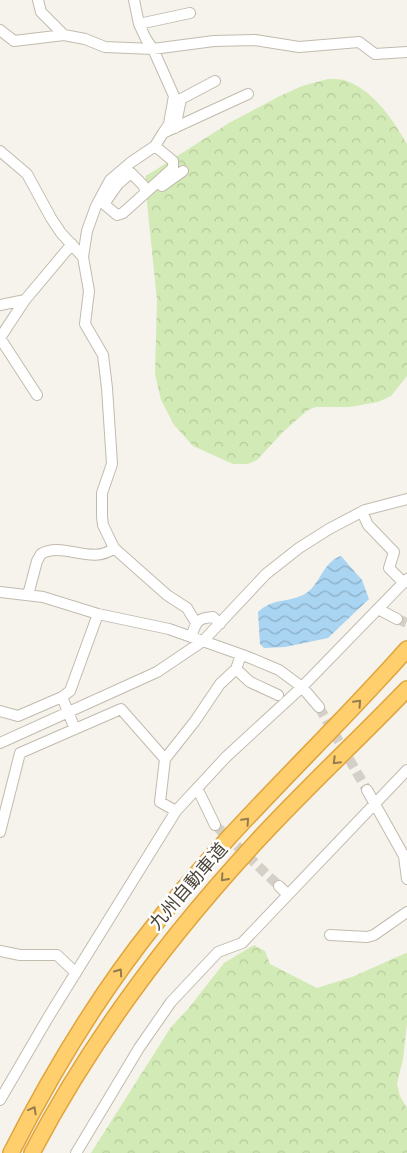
<svg xmlns="http://www.w3.org/2000/svg" width="407" height="1153" font-family="Quicksand,'Noto Sans JP',sans-serif">
<style>
.forest{fill:url(#forest-crowns)}
.water{fill:url(#water-waves)}
.lines{fill:none;stroke-linecap:round;stroke-linejoin:round}
.minor-tunnel{stroke:#d4d0c8;stroke-width:10;stroke-dasharray:10 5;stroke-linecap:butt}
.minor-casing{stroke:#c2bbae;stroke-width:12}
.highway-casing{stroke:#e0a43c;stroke-width:18}
.minor{stroke:#fff;stroke-width:10}
.highway{stroke:#ffcf6e;stroke-width:15}
.oneway{stroke:#937c4e}
.labels{text-anchor:middle;dominant-baseline:central;stroke-width:5;stroke-linejoin:round;paint-order:stroke}
.street-label{font-size:18px;fill:#4b4439;stroke:#fff}
</style>
<defs>
<pattern id="forest-crowns" width="20" height="18" patternUnits="userSpaceOnUse" patternTransform="scale(1.25)"><rect width="20" height="18" fill="#d2eab5"/><path d="M2 6a3 3 0 1 1 6 0M12 15a3 3 0 1 1 6 0" fill="none" stroke="#b6ca9c"/></pattern>
<pattern id="water-waves" width="16" height="10" patternUnits="userSpaceOnUse" patternTransform="scale(1.25)"><rect width="16" height="10" fill="#a9d4f2"/><path d="M0 5q4-4 8 0t8 0" fill="none" stroke="#8caec5"/></pattern>
</defs>
<rect width="100%" height="100%" fill="#f6f3ec"/>
<path class="forest" d="M328,79C334,79 342,79 347,81C375,92 393,120 407,144V376L391,396L378,402L350,407H316L308,410L284,431L257,460L248,464H233L193,446L174,425L161,400L155,374L157,300L145,183L146,176L229,123L280,96L302,86Z
M254,945L265,951L270,964L317,988L352,977L406,953H407V1023L403,1059L397,1084L400,1096L407,1108V1153H91L171,1027L188,1009L224,963Z"/>
<path class="water" d="M341,556L362,580L369,599L328,638L285,647L264,648L260,644L258,612C273,598 286,603 303,595C320,587 322,562 341,556Z"/>
<g class="lines">
<path class="minor-tunnel" d="M397,619L407,623
M319,707L367,790
M215,825L279,886"/>
<g class="minor-casing">
<path id="minor" d="M38,0L41,12L64,35
M134,0L139,24L146,39L153,49L174,96L169,124L163,133L155,146L130,163L110,180L96,206L87,231L83,257L89,291L85,324L103,355L107,388L112,464L102,493V517L103,525L114,548L167,595L187,608L196,623
M139,24L190,13
M0,30L14,41L64,35L85,39L105,47L153,49L214,41L255,40L299,47L359,42L375,54L407,52
M175,128L181,99L215,81
M163,133L248,94
M0,151L27,174L51,218L61,233L83,257
M162,186L183,171
M146,192L143,185L131,173L118,184L104,204L117,215L123,213L173,168V161L155,146
M0,305L25,300L72,244
M0,338L37,395
M0,338L25,300
M362,512L368,525L394,552L389,568L404,583
M0,592L43,597L98,614L169,629L248,657L279,670L302,687L319,707
M28,595L37,561L41,554C63,541 92,566 114,548
M378,609L397,619
M191,637C196,623 196,618 213,617L220,624
M236,669L250,682L278,695
M62,697L75,729
M0,711L18,716L62,697L70,691L98,614
M0,743L157,672L203,641L266,574L299,548L329,529L365,510L407,499
M165,759L195,721L220,684L236,669L241,655
M197,788L215,825
M367,790L404,856L407,879
M0,832L20,753L121,709L165,759L160,802L176,811
M279,886L288,895
M330,935L367,937L374,935L407,912
M0,951L20,955H57L76,973
M0,1100L49,1016L176,811L226,757L302,687L407,579
M76,1153L139,1048L171,1002L218,952L242,943L407,770"/>
</g>
<g class="highway-casing">
<path id="highway" d="M11,1153C52,1072 99,994 156,923C232,825 325,742 407,649
M32,1153C92,1038 170,935 258,840C306,788 358,740 407,689"/>
</g>
<use href="#minor" class="minor"/>
<use href="#highway" class="highway"/>
</g>
<defs><path id="oneway-chevron" d="M-2-3.5L2.5 0L-2 3.5" fill="none" stroke-width="1.6" stroke-linecap="round" stroke-linejoin="round" transform="scale(1.25)"/></defs>
<g class="oneway">
<use href="#oneway-chevron" transform="translate(358 703) rotate(-47)"/>
<use href="#oneway-chevron" transform="translate(336 761) rotate(135)"/>
<use href="#oneway-chevron" transform="translate(246 821) rotate(-47)"/>
<use href="#oneway-chevron" transform="translate(224 878) rotate(132)"/>
<use href="#oneway-chevron" transform="translate(119 972) rotate(-55)"/>
<use href="#oneway-chevron" transform="translate(33 1110) rotate(-61)"/>
</g>
<g class="labels">
<g class="street-label">
<text transform="translate(188 886) rotate(-49)">九州自動車道</text>
</g>
</g>
</svg>
